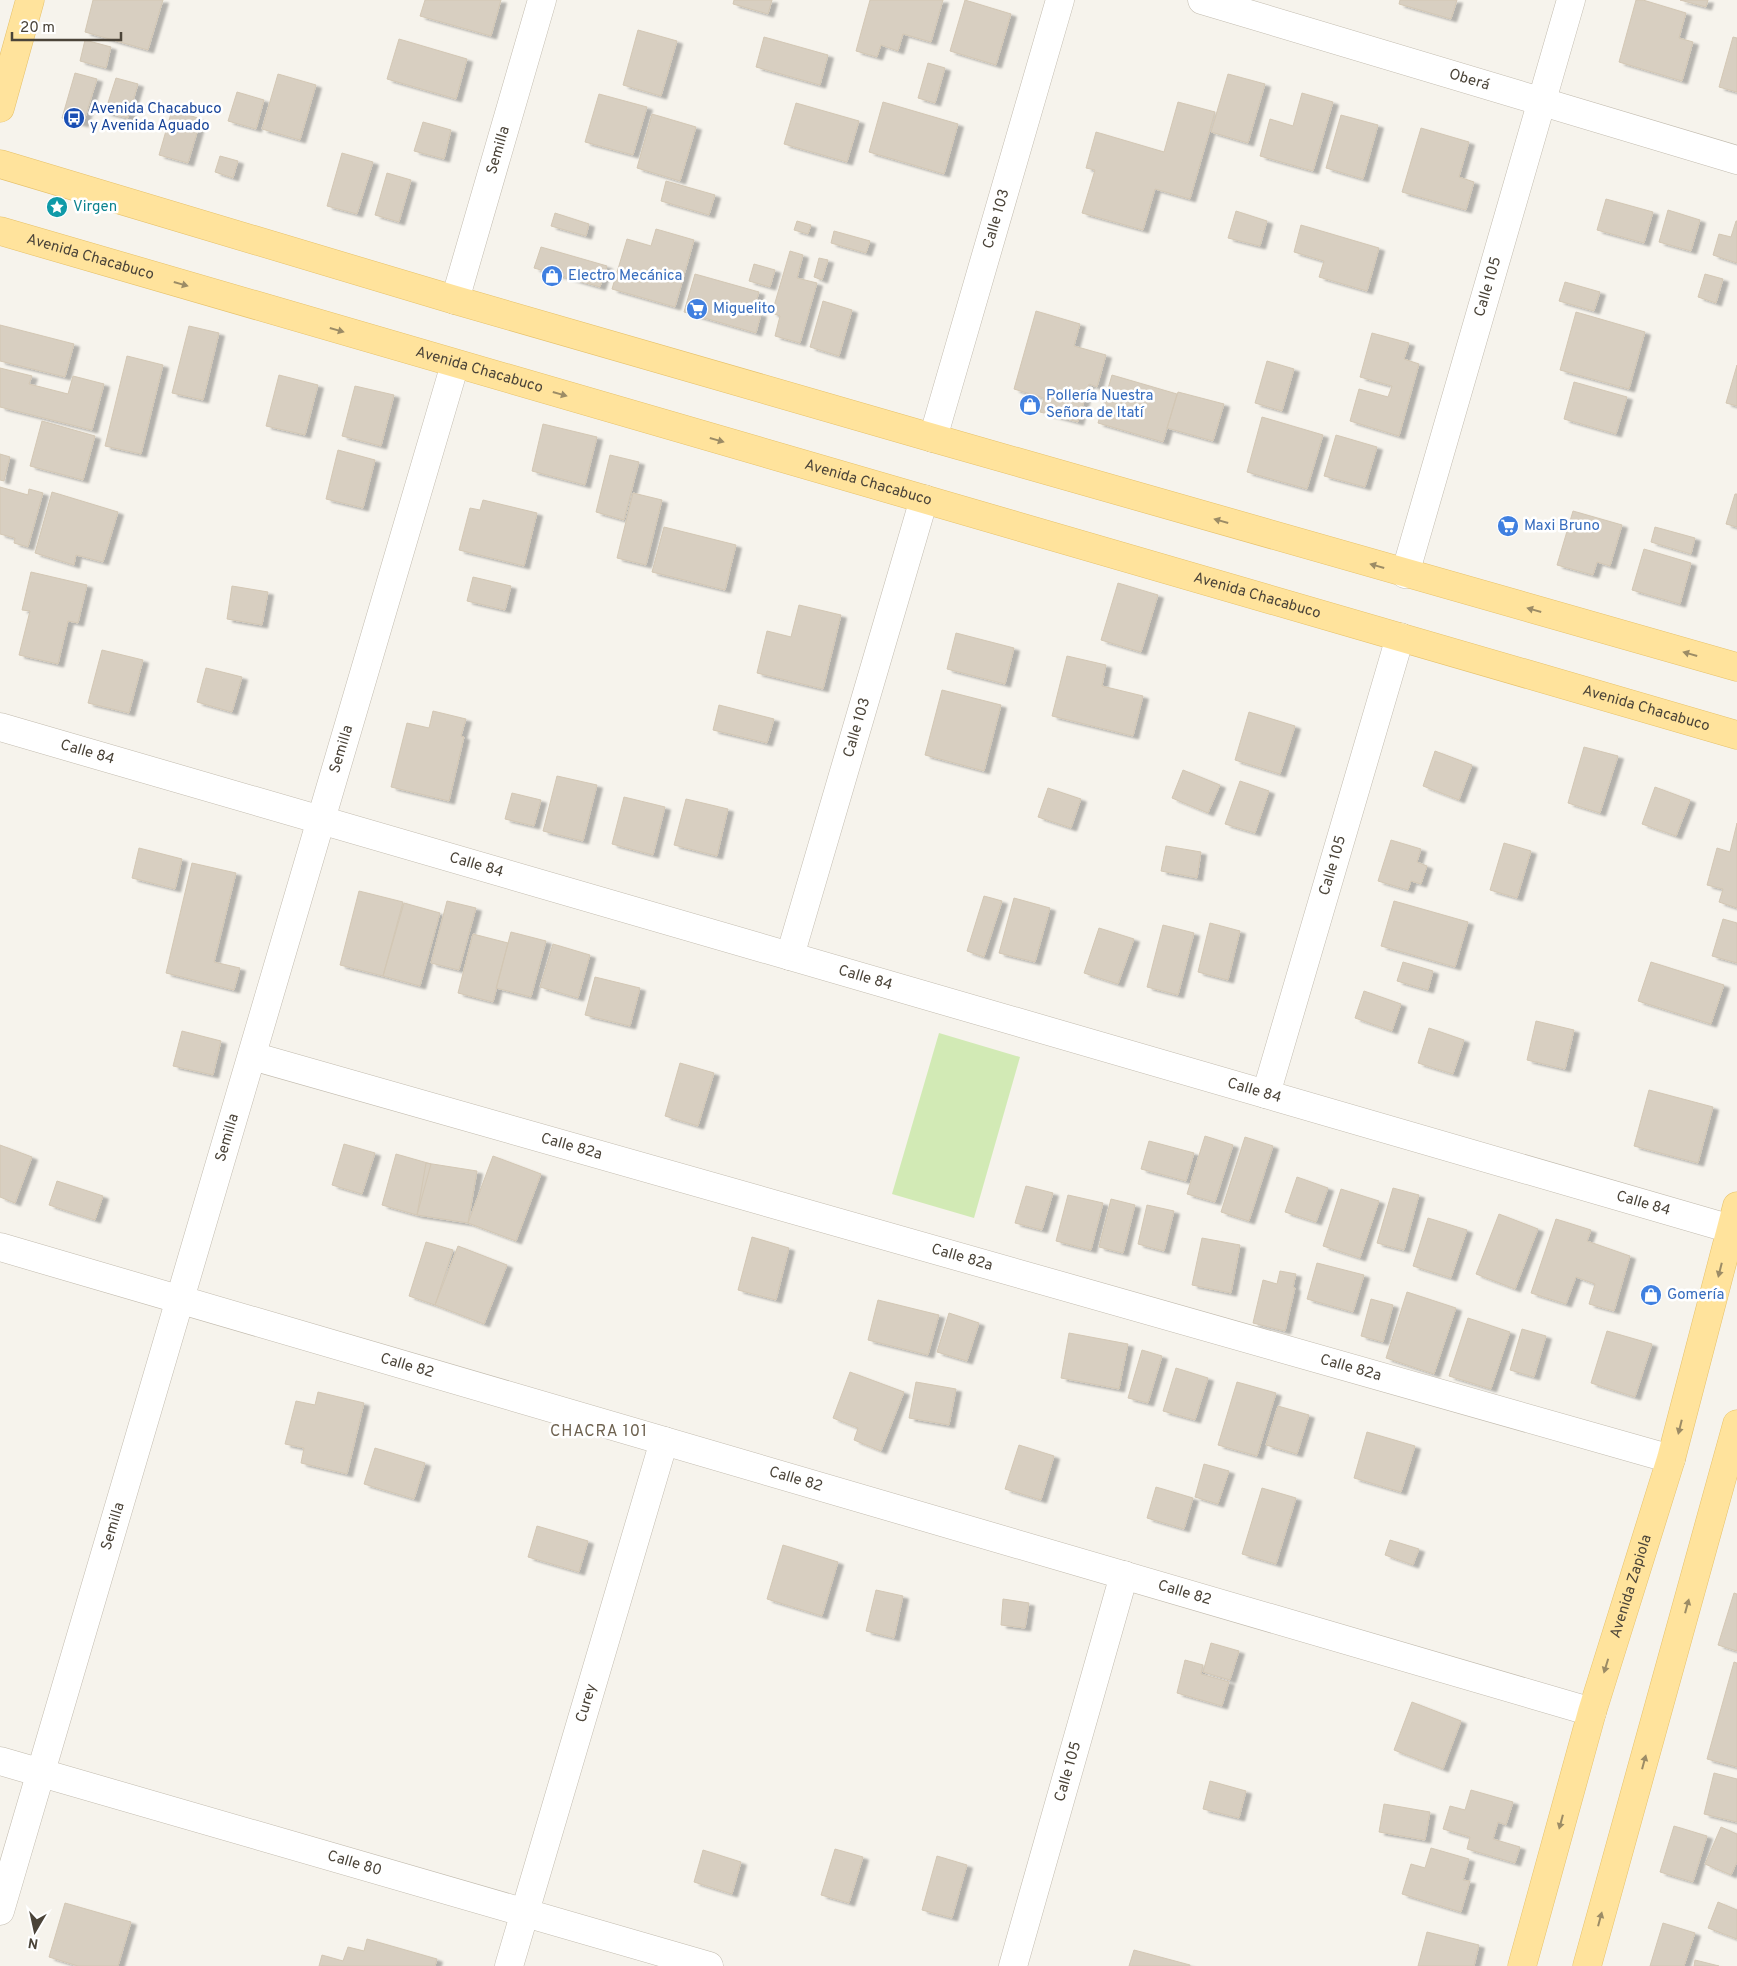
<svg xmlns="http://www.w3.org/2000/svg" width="1737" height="1966" font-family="Overpass,sans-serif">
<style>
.green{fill:#d2eab5}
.building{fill:#d8cfc1;stroke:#d3c7b4;filter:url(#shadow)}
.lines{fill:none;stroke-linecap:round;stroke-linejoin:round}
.minor-casing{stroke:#c2bbae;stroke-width:29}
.major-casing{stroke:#e6c16a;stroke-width:29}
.minor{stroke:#fff;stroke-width:28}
.major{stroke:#ffe39c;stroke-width:28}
.oneway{fill:#9c8c66}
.labels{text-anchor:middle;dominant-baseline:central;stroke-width:5;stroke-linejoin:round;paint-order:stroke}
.street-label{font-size:15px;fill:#4b4439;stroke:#fff}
.transit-label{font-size:15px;fill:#164399;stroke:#fff;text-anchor:start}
.culture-label{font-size:15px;fill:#0d838f;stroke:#fff;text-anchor:start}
.shop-label{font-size:15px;fill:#366cbe;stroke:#fff;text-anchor:start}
.neighbourhood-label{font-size:16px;letter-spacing:1px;fill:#6e6250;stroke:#fff}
</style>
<defs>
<filter id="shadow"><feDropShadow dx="5.5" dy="3" stdDeviation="1" flood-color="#0004"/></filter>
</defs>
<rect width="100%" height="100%" fill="#f6f3ec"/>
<path class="green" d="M939,1033L1020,1057L974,1218L892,1194Z"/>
<path class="building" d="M93,0H163L148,50L85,32Z
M425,0H501L491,36L420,16Z
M734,0H772L768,14L733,4Z
M870,0H943L931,42L903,34L898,51L881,45L877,57L856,51Z
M965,0L1011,14L996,65L950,51Z
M1400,0H1457L1451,19L1399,4Z
M1636,0H1643L1686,13L1679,38L1693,42L1682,81L1619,62Z
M1680,0H1708L1706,7Z
M638,30L677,41L661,96L623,85Z
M764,37L828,55L820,85L756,67Z
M1733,37L1737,38V92L1719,87Z
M399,39L467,59L456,99L387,79Z
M85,40L111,47L106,68L80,61Z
M928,63L945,68L935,103L918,98Z
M75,73L97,79L83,124L62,118Z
M278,74L316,85L300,140L262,129Z
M1228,74L1265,84L1248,143L1211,132Z
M116,78L138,84L128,118L105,112Z
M237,92L264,100L256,129L228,121Z
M1302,93L1333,102L1313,171L1260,156L1270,119L1293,126Z
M599,94L647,107L633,155L585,142Z
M883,102L958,124L944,174L869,152Z
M1178,102L1215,112L1190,199L1155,189L1143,230L1082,213L1095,170L1086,168L1096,132L1164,152Z
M796,103L859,121L847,162L784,144Z
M172,110L201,119L188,163L159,155Z
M652,114L696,127L680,181L637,168Z
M1341,115L1378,125L1363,179L1326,168Z
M423,122L451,130L444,159L414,151Z
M1421,128L1469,142L1459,177L1474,182L1466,210L1402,192Z
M342,153L373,162L357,214L327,206Z
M220,156L238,161L233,178L215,172Z
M387,173L411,180L399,222L375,215Z
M666,181L715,195L709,215L661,201Z
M1606,199L1653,212L1644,243L1597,230Z
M1668,210L1700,220L1691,251L1659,242Z
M1236,211L1267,221L1260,246L1228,238Z
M555,213L589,224L586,236L551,226Z
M797,221L811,225L808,234L794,230Z
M1736,221H1737V263L1713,255L1719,234L1731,237Z
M1301,225L1379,248L1367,291L1319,277L1324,261L1294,252Z
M656,229L694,240L675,307L612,289L627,239L651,246Z
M834,231L870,241L866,253L831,243Z
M541,247L607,266L600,287L534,268Z
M790,251L803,255L797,278L817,283L800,343L775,336L780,316L772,313Z
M819,258L828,260L822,280L814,277Z
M754,264L775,270L770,287L749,281Z
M695,274L759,292L753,312L761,314L756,333L684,312Z
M1705,274L1723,279L1716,303L1698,297Z
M1565,282L1600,292L1594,311L1559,301Z
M823,301L852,310L839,356L810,347Z
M1036,311L1080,324L1074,346L1106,355L1097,387L1089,384L1078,422L1040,412L1044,398L1014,389Z
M1576,312L1645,332L1629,389L1560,370Z
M0,325L74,344L65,377L0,361Z
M189,326L219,333L203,400L172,393Z
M1372,333L1409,343L1404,359L1419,364L1399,436L1350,421L1359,389L1388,397L1392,386L1360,377Z
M127,356L163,365L141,454L105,446Z
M1267,361L1294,369L1282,411L1255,403Z
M1737,365V406L1726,403Z
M0,368L32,376L29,384L68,394L73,376L104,384L92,430L0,407Z
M279,375L318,385L305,435L266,426Z
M1112,375L1177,394L1163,442L1098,423Z
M1574,382L1627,397L1616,434L1564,419Z
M355,386L394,395L381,446L342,436Z
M1178,392L1224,404L1213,441L1167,428Z
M1262,417L1323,435L1307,489L1247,472Z
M42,421L95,436L83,480L30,466Z
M543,424L597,437L585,485L532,471Z
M1336,435L1377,447L1365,487L1324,476Z
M338,450L375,460L363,508L326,499Z
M0,454L10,457L4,481L0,480Z
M610,455L639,462L624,520L596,512Z
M0,487L28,495L29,489L43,493L28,547L14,543L15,538L0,534Z
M52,492L118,512L103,562L76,555L74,565L35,553Z
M633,493L662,500L646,565L617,558Z
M1735,494H1737V527L1726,524Z
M483,500L537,513L524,566L459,550L470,508L480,510Z
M1573,511L1622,525L1610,566L1597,562L1593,575L1557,565Z
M664,527L736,545L725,590L652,572Z
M1655,527L1695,538L1691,554L1651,542Z
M1644,549L1691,563L1680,604L1632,590Z
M31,572L87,585L78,623L68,621L58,664L19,655L30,611L22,610Z
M473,577L511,586L505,610L467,601Z
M1118,583L1158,595L1141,652L1101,640Z
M232,586L268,592L262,625L227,619Z
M799,605L841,615L823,689L757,673L767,631L791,637Z
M956,633L1014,648L1005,684L947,669Z
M102,650L143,660L129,713L88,703Z
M1067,656L1106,665L1102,686L1143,696L1133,736L1052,716Z
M206,668L242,677L232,712L197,702Z
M942,690L1001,705L984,771L925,755Z
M719,705L774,719L767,743L713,730Z
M433,711L466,719L461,736L464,737L449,801L391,787L407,723L429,728Z
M1249,712L1295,726L1280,774L1235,760Z
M1584,747L1618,756L1600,813L1568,803Z
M1435,751L1472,765L1459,800L1423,786Z
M1183,770L1220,785L1208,813L1172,798Z
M557,776L597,785L583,841L543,831Z
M1240,781L1269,791L1255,833L1225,824Z
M1655,787L1690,800L1676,836L1642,824Z
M1048,788L1081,799L1071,828L1038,817Z
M512,793L541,800L534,826L505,819Z
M624,797L665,807L653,855L612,844Z
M686,799L728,809L717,856L674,845Z
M1737,823V908L1719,902L1723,889L1707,885L1717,848L1730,852Z
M1391,840L1421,849L1417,862L1427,866L1421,884L1411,881L1408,890L1378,881Z
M1504,843L1531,851L1517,898L1490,890Z
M1166,846L1201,852L1197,878L1161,871Z
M139,848L182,859L175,889L132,878Z
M192,863L236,873L214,962L240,968L234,990L166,973Z
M359,891L403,902L383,976L340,965Z
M984,896L1002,901L984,957L967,951Z
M1014,898L1050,908L1035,962L999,953Z
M447,901L476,908L459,970L431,963Z
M1394,901L1468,922L1455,967L1381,946Z
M404,903L440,913L420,986L383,976Z
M1723,919L1737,923V963L1712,956Z
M1210,923L1240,931L1228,980L1198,972Z
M1163,925L1194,933L1178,995L1147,987Z
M1099,928L1134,939L1118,984L1084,973Z
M511,932L546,941L531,997L496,988Z
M473,934L508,943L493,1002L458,993Z
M553,944L590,955L578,998L540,987Z
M1403,962L1433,971L1428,990L1397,981Z
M1651,962L1724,985L1711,1024L1638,1001Z
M595,977L640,988L630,1026L585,1015Z
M1364,991L1401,1004L1392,1031L1355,1018Z
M1536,1021L1574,1030L1565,1069L1527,1060Z
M1429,1028L1464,1040L1453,1074L1418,1063Z
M182,1031L221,1041L213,1075L173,1066Z
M680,1063L714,1073L698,1126L665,1116Z
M1649,1090L1713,1107L1698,1163L1634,1146Z
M1205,1136L1233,1145L1215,1202L1187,1194Z
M1245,1137L1273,1146L1249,1221L1221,1212Z
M1149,1141L1194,1153L1186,1181L1141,1169Z
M344,1144L375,1153L362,1194L332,1185Z
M0,1145L32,1157L15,1203L0,1197Z
M396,1154L431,1164L417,1215L382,1205Z
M493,1156L541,1174L516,1241L468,1223Z
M426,1163L477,1171L468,1223L417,1215Z
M1297,1177L1328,1188L1316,1222L1285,1212Z
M57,1181L103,1196L95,1220L49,1205Z
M1026,1186L1053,1193L1042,1230L1015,1223Z
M1393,1188L1419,1195L1404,1250L1377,1243Z
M1341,1189L1379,1201L1360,1258L1323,1246Z
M1068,1195L1103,1203L1091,1250L1056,1241Z
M1111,1199L1135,1205L1123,1253L1099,1247Z
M1147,1205L1174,1211L1164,1251L1138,1244Z
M1499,1214L1538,1229L1515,1289L1476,1274Z
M1428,1218L1467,1230L1451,1278L1413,1266Z
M1556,1219L1591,1230L1587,1241L1630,1256L1614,1311L1589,1304L1595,1284L1576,1277L1566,1304L1531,1293Z
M752,1237L789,1248L776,1300L738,1290Z
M1202,1238L1240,1245L1231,1293L1192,1285Z
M426,1242L453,1250L435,1305L409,1296Z
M458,1246L507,1265L484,1324L435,1305Z
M1317,1263L1364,1275L1353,1312L1307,1299Z
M1280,1271L1296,1274L1293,1287L1295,1288L1285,1331L1253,1323L1263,1280L1277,1284Z
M1407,1292L1456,1308L1434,1374L1386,1358Z
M1371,1299L1393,1305L1383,1342L1361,1336Z
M878,1300L939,1315L928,1355L868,1340Z
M949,1313L979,1323L967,1361L937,1352Z
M1468,1318L1510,1332L1491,1389L1449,1376Z
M1522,1329L1546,1336L1534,1377L1510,1370Z
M1607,1331L1652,1344L1635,1397L1591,1383Z
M1069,1333L1128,1344L1119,1389L1061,1378Z
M1142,1350L1162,1356L1148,1403L1128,1398Z
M1176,1368L1208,1378L1195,1420L1163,1411Z
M850,1372L904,1392L881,1451L854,1440L858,1428L833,1418Z
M916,1382L956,1389L949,1425L909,1418Z
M1237,1382L1276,1393L1257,1456L1218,1445Z
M318,1392L364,1403L347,1474L301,1463L304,1448L285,1444L296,1401L315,1405Z
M1278,1406L1309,1415L1297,1454L1266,1445Z
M1367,1432L1415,1446L1401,1492L1354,1478Z
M1019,1445L1054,1456L1041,1500L1005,1489Z
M375,1448L425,1463L414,1499L364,1484Z
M1204,1464L1229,1471L1218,1504L1195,1497Z
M1156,1487L1193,1498L1184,1529L1147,1518Z
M1262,1488L1296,1498L1276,1564L1242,1554Z
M537,1526L588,1541L579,1572L528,1557Z
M1390,1540L1419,1549L1413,1565L1385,1555Z
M783,1545L838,1562L822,1616L767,1599Z
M876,1590L903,1596L894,1638L866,1631Z
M1734,1593L1737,1594V1651L1718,1645Z
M1003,1599L1029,1603L1025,1628L1001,1625Z
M1211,1643L1239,1651L1230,1680L1203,1672Z
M1185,1660L1203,1665L1201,1674L1229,1682L1222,1706L1177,1693Z
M1734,1662L1737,1663V1767L1707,1759Z
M1412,1702L1461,1721L1443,1769L1394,1750Z
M1714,1773L1737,1779V1822L1704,1814Z
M1210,1781L1246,1791L1239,1818L1203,1809Z
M1471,1790L1513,1802L1506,1825L1498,1822L1493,1839L1520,1847L1515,1863L1467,1849L1470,1837L1443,1829L1450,1806L1465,1810Z
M1384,1804L1430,1812L1425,1840L1379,1832Z
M1674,1826L1707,1836L1693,1882L1660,1872Z
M1721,1827L1737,1834V1862L1731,1875L1705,1864Z
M1431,1848L1469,1859L1463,1880L1470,1881L1461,1912L1402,1894L1411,1864L1425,1868Z
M835,1849L863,1857L849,1903L821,1895Z
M703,1850L741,1862L732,1894L694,1882Z
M937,1856L967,1865L952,1918L922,1910Z
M1718,1902L1737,1910V1939L1708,1928Z
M65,1903L131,1922L118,1966H78L49,1957Z
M1663,1923L1695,1933L1684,1966H1650Z
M1427,1932L1479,1945L1474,1966H1418Z
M367,1939L437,1959L435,1966H319L322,1955L343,1961L348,1947L364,1951Z
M1134,1950L1190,1965V1966H1129Z
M1695,1960L1719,1966H1694Z"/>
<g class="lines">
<g class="minor-casing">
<g id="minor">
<path id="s1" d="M1202,0L1737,160"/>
<path id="s2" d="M455,300L542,0"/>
<path id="s3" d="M933,438L1060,0"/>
<path id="s4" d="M1405,574L1571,0"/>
<path id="s5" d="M0,727L1731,1229"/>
<path id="s6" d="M790,956L924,499"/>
<path id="s7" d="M252,1056L1671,1459"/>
<path id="s8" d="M1266,1094L1400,637"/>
<path id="s9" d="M0,1247L1592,1712"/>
<path id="s10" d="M0,1761L709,1966"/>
<path id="s11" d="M0,1911L455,364"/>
<path id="s12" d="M509,1966L664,1441"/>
<path id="s13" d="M1013,1966L1124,1575"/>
</g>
</g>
<g class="major-casing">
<g id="major">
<path d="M0,108L30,0"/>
<path d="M0,164L455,300L933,438L1737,667"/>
<path id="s14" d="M0,231L1737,735"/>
<path id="s15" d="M1522,1966L1592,1712L1671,1459L1737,1206"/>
<path d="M1587,1966L1737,1424"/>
</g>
</g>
<use href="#minor" class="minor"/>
<use href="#major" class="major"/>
</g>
<defs><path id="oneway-solid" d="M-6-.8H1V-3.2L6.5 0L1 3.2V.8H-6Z" transform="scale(1.25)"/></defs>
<g class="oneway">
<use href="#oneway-solid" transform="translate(181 284) rotate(16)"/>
<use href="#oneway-solid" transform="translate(337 330) rotate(16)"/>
<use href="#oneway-solid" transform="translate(560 394) rotate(16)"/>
<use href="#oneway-solid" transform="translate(717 440) rotate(16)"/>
<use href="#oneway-solid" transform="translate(1221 521) rotate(-164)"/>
<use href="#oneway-solid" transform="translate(1377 566) rotate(-164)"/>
<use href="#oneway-solid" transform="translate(1534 610) rotate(-164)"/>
<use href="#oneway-solid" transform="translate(1690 654) rotate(-164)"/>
<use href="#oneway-solid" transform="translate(1720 1270) rotate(104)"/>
<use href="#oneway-solid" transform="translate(1680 1427) rotate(104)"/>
<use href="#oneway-solid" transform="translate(1687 1606) rotate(-75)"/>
<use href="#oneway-solid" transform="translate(1606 1666) rotate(107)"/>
<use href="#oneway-solid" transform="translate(1644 1762) rotate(-75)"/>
<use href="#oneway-solid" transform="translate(1561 1822) rotate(105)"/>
<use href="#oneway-solid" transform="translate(1600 1919) rotate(-75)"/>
</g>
<defs>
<g id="bus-disc" transform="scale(1.125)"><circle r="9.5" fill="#1a4fb4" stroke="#fff"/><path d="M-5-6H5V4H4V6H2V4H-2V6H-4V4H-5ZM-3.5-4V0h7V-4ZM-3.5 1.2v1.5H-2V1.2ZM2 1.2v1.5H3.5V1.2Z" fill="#fff"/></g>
<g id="sight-disc" transform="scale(1.125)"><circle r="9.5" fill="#0f9aa8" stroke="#fff"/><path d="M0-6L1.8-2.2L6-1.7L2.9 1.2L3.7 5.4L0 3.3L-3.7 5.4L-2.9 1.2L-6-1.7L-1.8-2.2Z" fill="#fff"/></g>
<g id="shop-disc" transform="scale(1.125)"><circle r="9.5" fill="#3f7fe0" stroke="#fff"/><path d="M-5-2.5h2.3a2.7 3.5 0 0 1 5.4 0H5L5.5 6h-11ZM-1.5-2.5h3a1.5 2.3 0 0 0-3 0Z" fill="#fff"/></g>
<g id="supermarket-disc" transform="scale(1.125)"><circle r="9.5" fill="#3f7fe0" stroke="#fff"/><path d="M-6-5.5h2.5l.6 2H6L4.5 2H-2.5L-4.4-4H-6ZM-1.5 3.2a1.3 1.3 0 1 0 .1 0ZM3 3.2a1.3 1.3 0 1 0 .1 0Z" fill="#fff"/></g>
</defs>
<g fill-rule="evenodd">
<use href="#bus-disc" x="74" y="118"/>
<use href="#sight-disc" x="57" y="207"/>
<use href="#shop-disc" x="552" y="276"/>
<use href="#supermarket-disc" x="697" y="309"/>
<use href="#shop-disc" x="1030" y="405"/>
<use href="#supermarket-disc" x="1508" y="526"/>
<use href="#shop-disc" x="1651" y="1295"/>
</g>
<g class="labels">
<g class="street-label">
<text stroke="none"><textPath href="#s1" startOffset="279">Oberá</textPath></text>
<text stroke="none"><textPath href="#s2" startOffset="156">Semilla</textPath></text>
<text stroke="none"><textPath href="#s3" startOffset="228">Calle 103</textPath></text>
<text stroke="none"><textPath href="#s14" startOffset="94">Avenida Chacabuco</textPath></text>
<text stroke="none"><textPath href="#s4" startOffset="299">Calle 105</textPath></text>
<text stroke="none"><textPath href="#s14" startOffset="499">Avenida Chacabuco</textPath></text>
<text stroke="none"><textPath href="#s14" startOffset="904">Avenida Chacabuco</textPath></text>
<text stroke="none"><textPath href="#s14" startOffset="1309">Avenida Chacabuco</textPath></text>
<text stroke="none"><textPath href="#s14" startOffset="1714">Avenida Chacabuco</textPath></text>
<text stroke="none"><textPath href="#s6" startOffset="238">Calle 103</textPath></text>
<text stroke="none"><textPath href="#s11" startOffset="1211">Semilla</textPath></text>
<text stroke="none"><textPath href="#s5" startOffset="91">Calle 84</textPath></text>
<text stroke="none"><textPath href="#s5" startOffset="496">Calle 84</textPath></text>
<text stroke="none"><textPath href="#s8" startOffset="238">Calle 105</textPath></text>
<text stroke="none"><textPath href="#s5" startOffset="901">Calle 84</textPath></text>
<text stroke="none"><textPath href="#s5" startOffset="1306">Calle 84</textPath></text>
<text stroke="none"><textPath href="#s11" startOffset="806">Semilla</textPath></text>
<text stroke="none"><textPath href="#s7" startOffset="332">Calle 82a</textPath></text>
<text stroke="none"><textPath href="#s5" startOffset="1711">Calle 84</textPath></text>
<text stroke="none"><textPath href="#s7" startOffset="738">Calle 82a</textPath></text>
<text stroke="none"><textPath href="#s9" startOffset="424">Calle 82</textPath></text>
<text stroke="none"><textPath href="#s7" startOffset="1142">Calle 82a</textPath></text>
<text stroke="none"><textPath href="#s9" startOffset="829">Calle 82</textPath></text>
<text stroke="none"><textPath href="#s11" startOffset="401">Semilla</textPath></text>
<text stroke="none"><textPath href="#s15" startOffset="395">Avenida Zapiola</textPath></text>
<text stroke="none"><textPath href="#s9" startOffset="1234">Calle 82</textPath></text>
<text stroke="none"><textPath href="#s12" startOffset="274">Curey</textPath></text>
<text stroke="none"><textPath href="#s13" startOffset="202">Calle 105</textPath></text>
<text stroke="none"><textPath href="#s10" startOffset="369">Calle 80</textPath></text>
</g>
<g class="transit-label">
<text x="90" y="109">Avenida Chacabuco<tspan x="90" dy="17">y Avenida Aguado</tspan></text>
</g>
<g class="culture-label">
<text x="73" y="207">Virgen</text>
</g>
<g class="shop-label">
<text x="568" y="276">Electro Mecánica</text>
<text x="713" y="309">Miguelito</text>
<text x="1046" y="396">Pollería Nuestra<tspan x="1046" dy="17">Señora de Itatí</tspan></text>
<text x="1524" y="526">Maxi Bruno</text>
<text x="1667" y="1295">Gomería</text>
</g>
<g class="neighbourhood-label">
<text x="599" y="1432">CHACRA 101</text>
</g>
</g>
<g transform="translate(35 1931) rotate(189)" stroke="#ffffff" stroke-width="4" paint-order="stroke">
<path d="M0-4L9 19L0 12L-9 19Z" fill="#4b4439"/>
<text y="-8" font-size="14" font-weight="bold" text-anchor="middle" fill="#4b4439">N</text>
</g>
<path d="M12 32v8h109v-8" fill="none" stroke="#4b4439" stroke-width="2.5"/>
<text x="20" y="32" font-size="15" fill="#4b4439" stroke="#ffffff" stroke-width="4" paint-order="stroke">20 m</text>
</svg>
